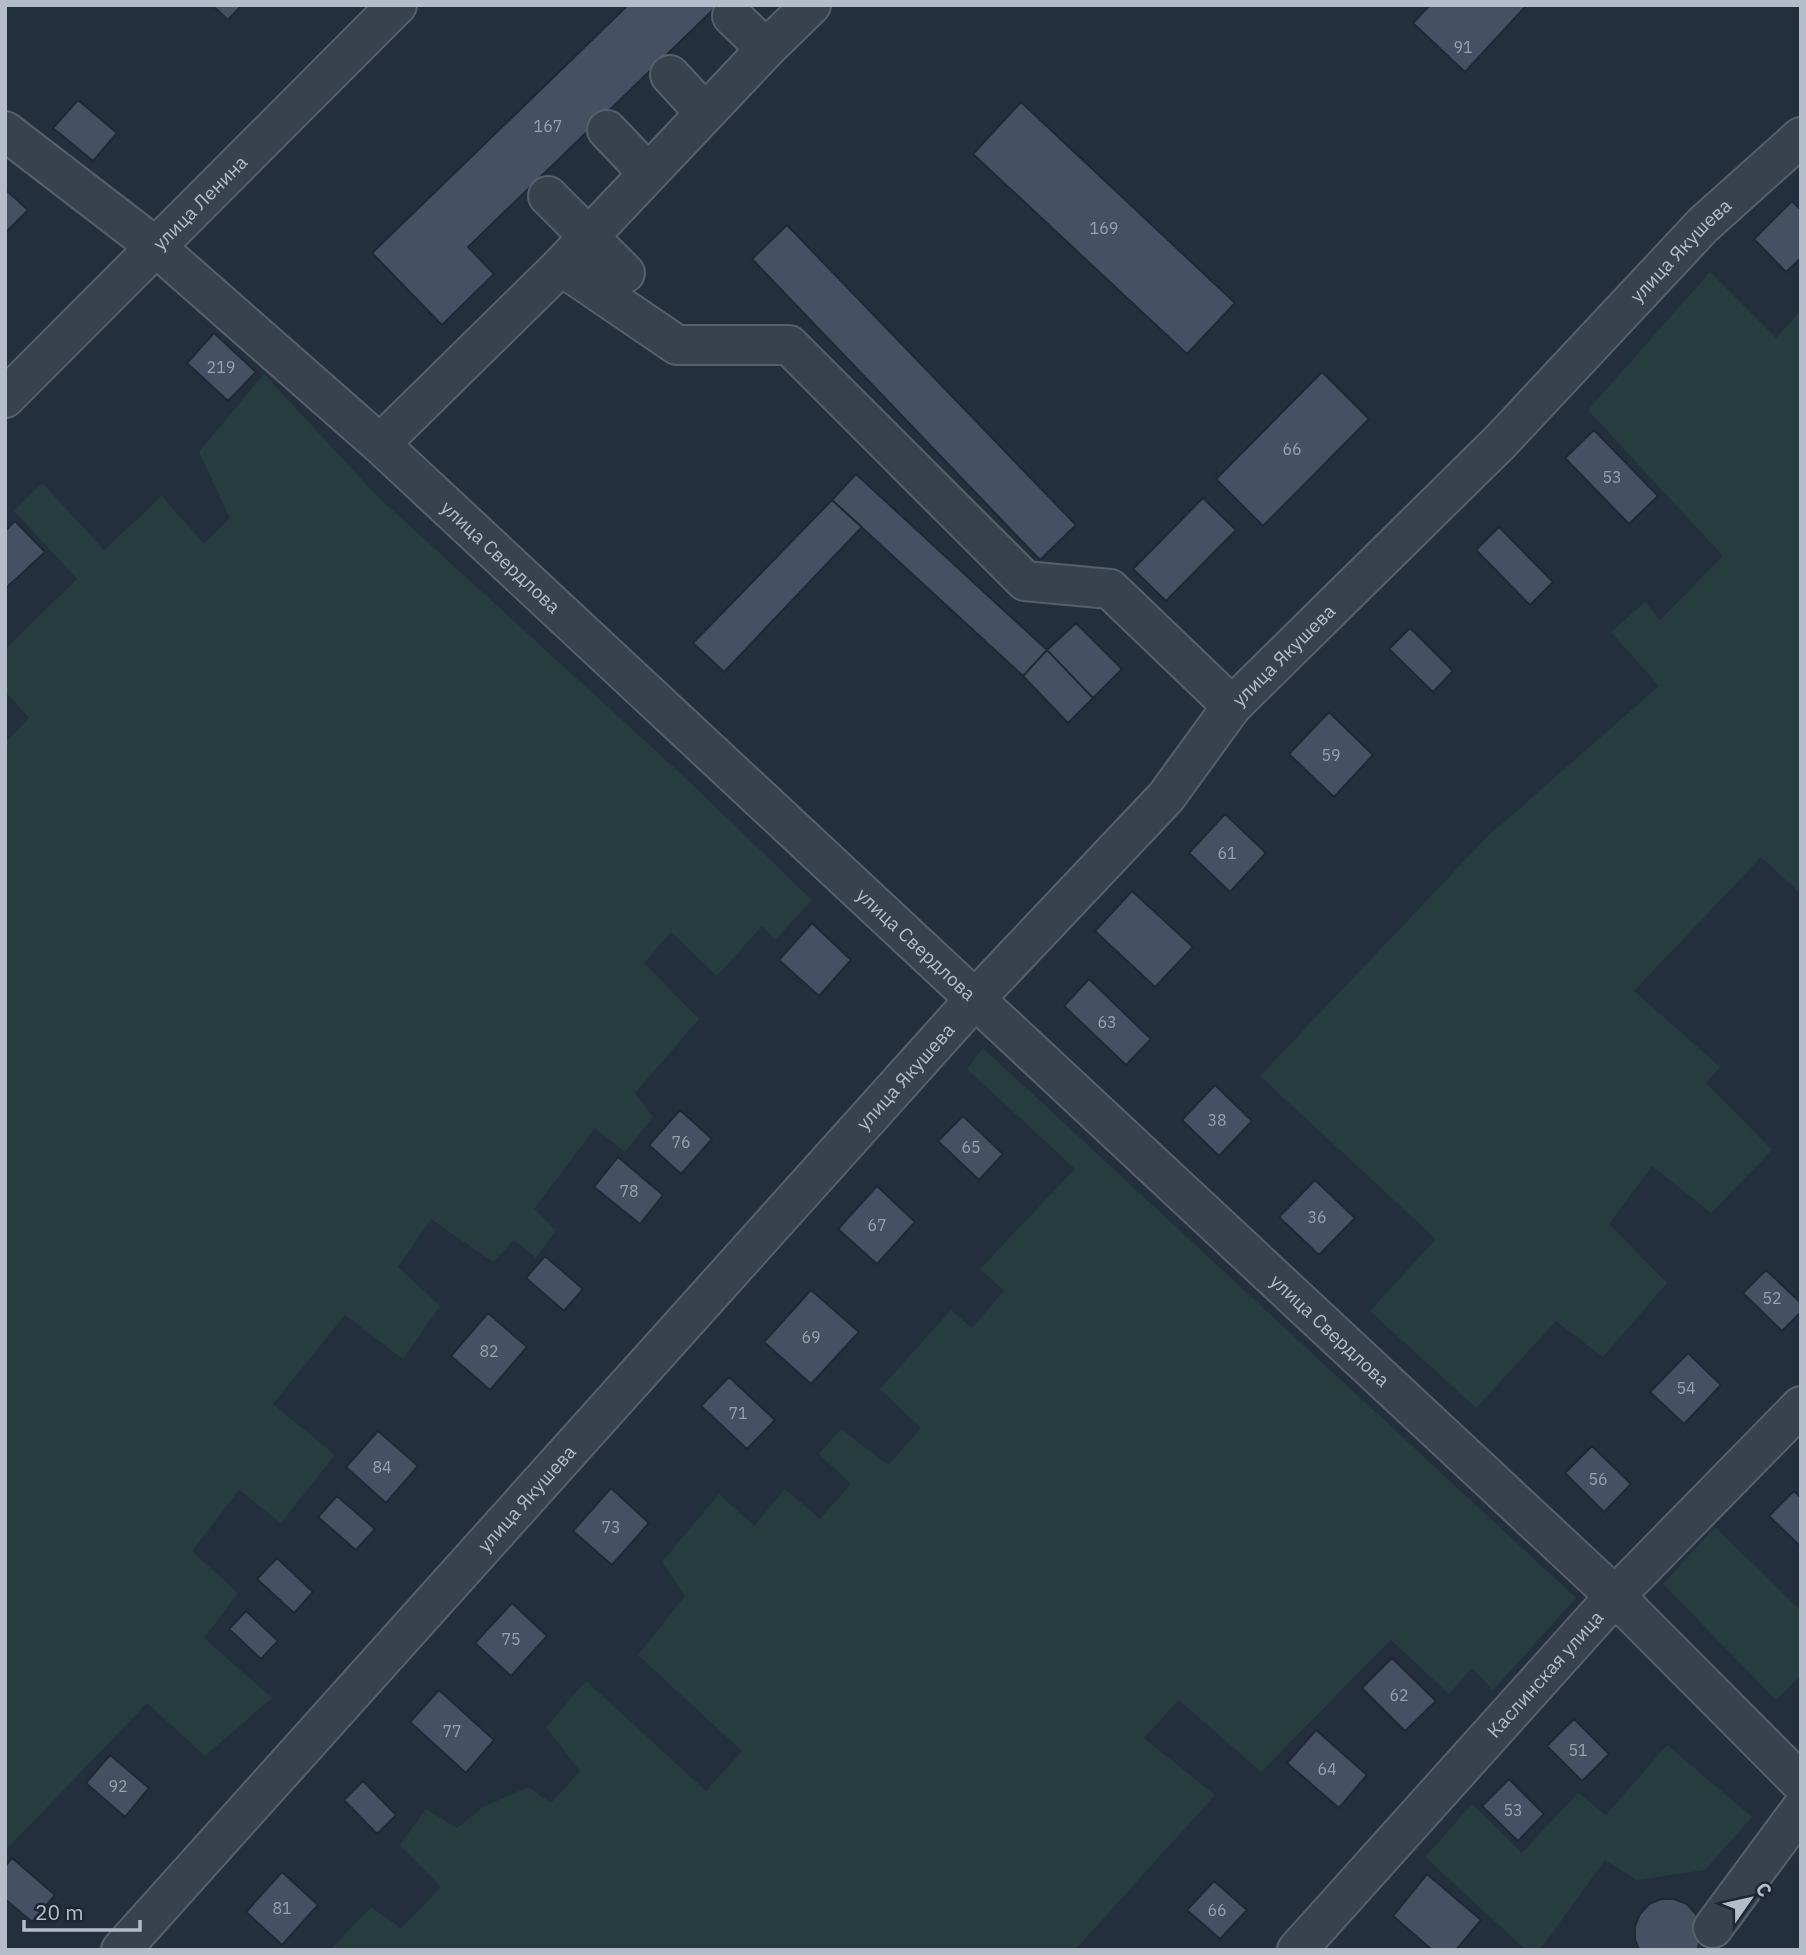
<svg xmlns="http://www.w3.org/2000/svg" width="1806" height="1955" font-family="'IBM Plex Sans',sans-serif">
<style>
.green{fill:#263c3f}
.building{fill:#455162;stroke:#1f2835;stroke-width:2}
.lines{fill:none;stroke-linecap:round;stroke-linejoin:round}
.minor-casing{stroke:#565f6c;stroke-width:42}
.minor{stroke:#38414e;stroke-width:38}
.labels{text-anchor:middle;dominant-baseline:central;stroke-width:6;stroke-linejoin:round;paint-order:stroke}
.number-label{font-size:16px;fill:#98a1af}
.street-label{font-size:19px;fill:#b4bcc9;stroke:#1d2633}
</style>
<rect width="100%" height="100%" fill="#242f3e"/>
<path class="green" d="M1710,272L1776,338L1801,310V894L1761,857L1634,991L1720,1067L1706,1083L1772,1150L1711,1213L1652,1166L1609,1224L1667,1283L1603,1357L1556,1321L1476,1408L1370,1311L1436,1239L1260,1076L1488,836L1659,686L1611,632L1645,602L1660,620L1723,556L1588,410Z
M264,374L377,496L680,773L812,900L775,940L762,926L717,976L671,932L644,963L699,1019L635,1093L653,1117L625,1152L595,1128L534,1209L556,1230L536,1258L514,1240L493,1262L431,1219L398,1267L440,1306L403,1359L345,1315L273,1404L335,1455L281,1523L239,1490L192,1551L238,1593L204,1638L272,1698L205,1756L147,1703L5,1851V743L29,718L5,691V649L77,579L14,511L42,483L104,550L162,496L204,544L230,518L199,452Z
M983,1048L1576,1598L1493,1690L1472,1668L1449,1694L1391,1640L1261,1772L1179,1700L1144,1738L1215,1795L1075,1950H330L371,1907L401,1928L441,1887L400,1845L426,1809L457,1828L483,1807L528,1787L551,1803L580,1771L546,1727L586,1681L706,1791L742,1751L638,1655L685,1596L662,1562L719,1494L754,1526L785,1489L820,1519L851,1484L819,1454L841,1429L888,1465L921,1428L880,1389L951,1310L972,1328L1004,1291L980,1269L1075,1169L967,1069Z
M1715,1527L1801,1611V1676L1776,1700L1663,1584Z
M1667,1745L1752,1817L1705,1870L1637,1880L1605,1860L1540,1950H1526L1425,1857L1472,1804L1522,1853L1578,1793L1606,1815Z"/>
<path class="building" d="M212,5H242L228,20Z
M628,5H718L468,247L494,274L442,325L372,253Z
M1430,5H1527L1465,72L1413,23Z
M78,100L117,133L93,161L53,128Z
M1021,102L1235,303L1187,354L973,154Z
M5,189L28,210L5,233Z
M1792,201L1801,210V258L1786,272L1754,239Z
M787,225L1076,525L1040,560L752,259Z
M214,333L256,372L228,401L187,363Z
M1322,372L1369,419L1263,526L1216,479Z
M1594,430L1658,496L1629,524L1565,458Z
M856,474L1047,650L1023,676L832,500Z
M1203,498L1236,530L1166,601L1133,569Z
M832,500L862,527L724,672L693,643Z
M15,521L45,552L5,589V531Z
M1499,527L1553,582L1530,605L1476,550Z
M1076,623L1122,669L1093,698L1047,650Z
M1410,628L1453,671L1433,692L1389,649Z
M1047,650L1093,698L1068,723L1023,676Z
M1329,712L1373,755L1334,797L1289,754Z
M1225,814L1266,853L1230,892L1189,853Z
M1132,891L1193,947L1155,987L1095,931Z
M812,923L851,960L819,996L779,960Z
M1089,979L1151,1039L1126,1065L1064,1006Z
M1215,1085L1252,1121L1219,1156L1182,1120Z
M680,1110L712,1139L681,1174L649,1145Z
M963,1116L1003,1154L979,1180L938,1141Z
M618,1157L663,1195L640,1224L594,1187Z
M1315,1180L1355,1218L1319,1255L1279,1217Z
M877,1186L915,1222L877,1264L838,1229Z
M545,1256L583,1289L564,1311L526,1278Z
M1766,1270L1801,1303V1312L1782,1331L1743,1293Z
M811,1290L859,1332L811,1384L764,1342Z
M488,1313L527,1347L490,1390L451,1356Z
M1688,1353L1721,1385L1684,1424L1650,1392Z
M729,1377L775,1420L747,1449L701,1406Z
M378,1431L418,1466L386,1503L346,1467Z
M1592,1446L1631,1484L1604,1512L1565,1473Z
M611,1488L649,1523L612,1565L573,1531Z
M1794,1491L1801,1498V1547L1769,1516Z
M337,1496L375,1529L356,1550L318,1517Z
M277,1558L313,1592L294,1613L257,1579Z
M512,1603L547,1636L511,1676L475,1643Z
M246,1611L278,1641L261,1659L229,1629Z
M1392,1658L1436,1701L1405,1731L1362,1688Z
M439,1690L494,1740L466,1773L410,1722Z
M1574,1719L1609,1754L1582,1781L1547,1746Z
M1316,1730L1367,1775L1339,1808L1287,1763Z
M110,1755L149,1788L125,1817L86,1783Z
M1509,1779L1544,1814L1518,1841L1482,1806Z
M363,1781L396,1815L377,1834L344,1800Z
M12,1858L55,1895L32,1922L5,1899V1866Z
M282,1872L318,1905L282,1945L246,1912Z
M1427,1874L1481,1920L1456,1950H1432L1393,1916Z
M1214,1881L1247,1910L1220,1939L1187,1910Z
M1661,1899H1674L1687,1904L1696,1914L1701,1926V1939L1697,1950H1639L1635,1939V1926L1640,1914L1649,1904Z"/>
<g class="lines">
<g class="minor-casing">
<g id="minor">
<path d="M732,16L766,49"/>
<path d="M670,75L705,113"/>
<path d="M607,130L648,173"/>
<path id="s1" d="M5,131L156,247L380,444L1615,1596L1801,1783"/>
<path d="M548,196L625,273"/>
<path d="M561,266L677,345H789L1025,581L1110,589L1232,706"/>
<path id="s2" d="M5,398L397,5"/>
<path d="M380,444L561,266L766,49L811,5"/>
<path d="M1713,1928L1801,1809"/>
<path id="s3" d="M121,1950L975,999L1166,797L1232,706L1500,442L1703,225L1801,137"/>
<path id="s4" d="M1297,1950L1615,1596L1801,1406"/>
</g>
</g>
<use href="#minor" class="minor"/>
</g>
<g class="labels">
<g class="number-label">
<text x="1463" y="47">91</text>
<text x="548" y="126">167</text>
<text x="1104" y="228">169</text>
<text x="221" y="367">219</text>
<text x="1292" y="449">66</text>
<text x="1612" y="477">53</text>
<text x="1331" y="755">59</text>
<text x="1227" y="853">61</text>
<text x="1107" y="1022">63</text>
<text x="1217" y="1120">38</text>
<text x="681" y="1142">76</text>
<text x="971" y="1147">65</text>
<text x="629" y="1191">78</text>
<text x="1317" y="1217">36</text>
<text x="877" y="1225">67</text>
<text x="1772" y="1298">52</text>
<text x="811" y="1337">69</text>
<text x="489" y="1351">82</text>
<text x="1686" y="1388">54</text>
<text x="738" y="1413">71</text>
<text x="382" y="1467">84</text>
<text x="1598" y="1479">56</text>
<text x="611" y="1527">73</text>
<text x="511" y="1639">75</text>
<text x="1399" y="1695">62</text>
<text x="452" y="1731">77</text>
<text x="1578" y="1750">51</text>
<text x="1327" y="1769">64</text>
<text x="118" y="1786">92</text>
<text x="1513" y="1810">53</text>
<text x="282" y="1908">81</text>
<text x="1217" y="1910">66</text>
</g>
<g class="street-label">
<text stroke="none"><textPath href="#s2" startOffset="276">улица Ленина</textPath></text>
<text stroke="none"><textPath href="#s3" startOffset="2308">улица Якушева</textPath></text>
<text stroke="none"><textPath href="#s1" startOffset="654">улица Свердлова</textPath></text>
<text stroke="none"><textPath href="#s3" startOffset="1741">улица Якушева</textPath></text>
<text stroke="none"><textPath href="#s1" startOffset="1222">улица Свердлова</textPath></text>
<text stroke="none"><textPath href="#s3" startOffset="1174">улица Якушева</textPath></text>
<text stroke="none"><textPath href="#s1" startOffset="1788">улица Свердлова</textPath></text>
<text stroke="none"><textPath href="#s3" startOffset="607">улица Якушева</textPath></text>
<text stroke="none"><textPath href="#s4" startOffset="371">Каслинская улица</textPath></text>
</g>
</g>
<rect width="1806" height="1955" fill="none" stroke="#b4bcc9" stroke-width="14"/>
<g transform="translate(1750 1899) rotate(56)" stroke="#1d2633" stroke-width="5" paint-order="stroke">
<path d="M0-5L12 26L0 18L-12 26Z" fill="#b4bcc9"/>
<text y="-10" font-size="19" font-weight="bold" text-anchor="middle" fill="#b4bcc9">С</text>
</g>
<path d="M24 1920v10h116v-10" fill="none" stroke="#b4bcc9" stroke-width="3.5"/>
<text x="35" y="1920" font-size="21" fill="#b4bcc9" stroke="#1d2633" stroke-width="5" paint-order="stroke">20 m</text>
</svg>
